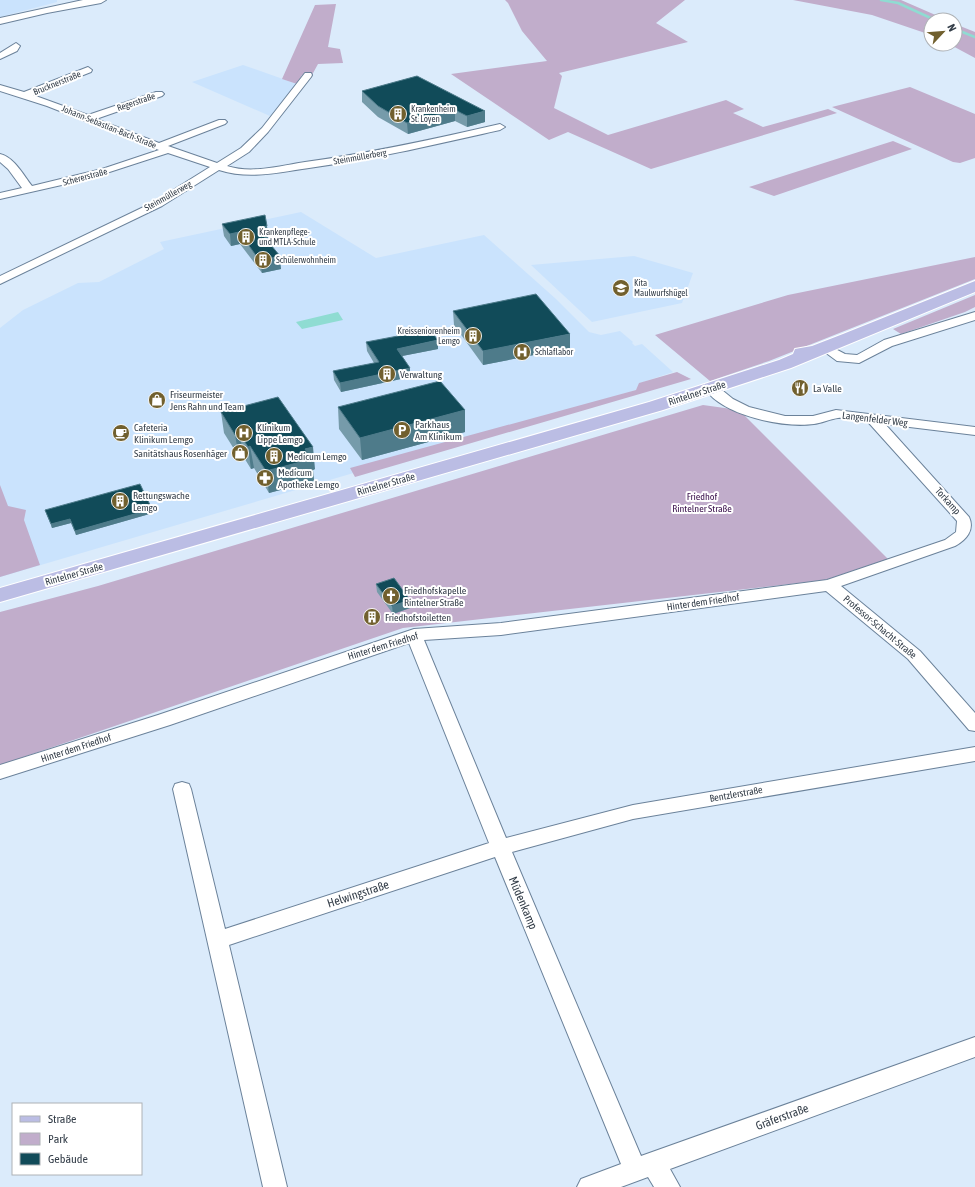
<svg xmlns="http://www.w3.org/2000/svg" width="975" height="1187" font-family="'Asap Condensed',sans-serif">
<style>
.built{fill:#cae3fd}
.green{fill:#c1adcb}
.water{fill:#8fdcd2}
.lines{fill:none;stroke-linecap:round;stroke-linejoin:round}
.stream{stroke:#8fdcd2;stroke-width:2.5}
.minor-casing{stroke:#6b829a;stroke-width:2}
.secondary-casing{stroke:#6b829a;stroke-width:2}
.primary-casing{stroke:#fff;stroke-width:2}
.minor{fill:#fff;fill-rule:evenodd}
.secondary{fill:#fff;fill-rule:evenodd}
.primary{fill:#bbbde4;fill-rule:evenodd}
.wall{fill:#769baa}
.shaded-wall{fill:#4e7b8a}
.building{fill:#114b59;stroke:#4e7b8a}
.labels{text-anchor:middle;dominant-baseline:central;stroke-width:4;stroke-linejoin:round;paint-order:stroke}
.far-street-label{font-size:9px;fill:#343e49;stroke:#fff}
.far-poi-label{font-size:9px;fill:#343e49;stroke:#fff;text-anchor:start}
.poi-label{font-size:10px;fill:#343e49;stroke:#fff;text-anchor:start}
.street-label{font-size:10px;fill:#343e49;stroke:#fff}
.park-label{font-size:10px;fill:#3b124d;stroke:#fff}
.near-street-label{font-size:12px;fill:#343e49;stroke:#fff}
</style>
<rect width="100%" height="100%" fill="#dbebfb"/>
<path class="built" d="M0,0H57V2L0,17Z
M243,65L297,84L270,116L192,82Z
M301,212L376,258L484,235L556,299L589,332L601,335L620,331L633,342L632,343L635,346L642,344L673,372L640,383L636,390L0,577V328L23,310L78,283L99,282L164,249L160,242Z
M634,256L693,273L682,303L592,322L531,265Z"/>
<path class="green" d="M505,0H685L656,23L688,42L559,73L562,76L554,108L608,135L726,100L744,109L733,113L763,127L828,109L837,113L651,169L568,132L549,140L451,74L547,61L522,31L508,3Z
M793,0H901L947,20H931V35L872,15Z
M336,4L328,47L340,49L343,63L318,64L312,75H302L297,84L282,79L315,5Z
M955,24L975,32V58L949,44H955Z
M910,87L975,114V158L960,163L953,162L832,107Z
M893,141L912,149L774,196L749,187Z
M975,257V279L769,361L710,381L655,335L788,295Z
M975,295V307L965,312L901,334L893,329Z
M677,372L691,379L355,477L350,468L636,390L639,383Z
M703,405L739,410L888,559L825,580L403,628L0,765V612L98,586Z
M0,485L8,506L26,510L24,520L40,565L0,577Z"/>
<path class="water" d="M338,312L343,320L302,329L296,322Z"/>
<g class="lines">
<path class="stream" d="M881,0L898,3L935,20
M955,29L975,37"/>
<g class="minor-casing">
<path id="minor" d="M16,43L20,46L17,51L0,59V53Z
M88,67L92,70L91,72L33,95L88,115L156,92H162L164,94L162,96L96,119L159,143L219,120H225L227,122L225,124L168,146L217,163L241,148L262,128L305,73H311L312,75L311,77L268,132L249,152L227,166C252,174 279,166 305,162C371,153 435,139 500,124L505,127L500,130C437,144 374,159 309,168C279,172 250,180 219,170L162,206L0,284V276L154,202L210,167L168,153L88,179L0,199V193L22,188L8,169L0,162V154C14,157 24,176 32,186L102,169L159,150L47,106L0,91V85L24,92Z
M975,312V320L892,346L859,363L837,361L818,347L820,344L824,343L845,354L857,355L884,340Z
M712,385L717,386L733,399L749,407L785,416H813L836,410L975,427V435L885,424L969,517C975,530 966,540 955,546L841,586L920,651L975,713V731L969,730L908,659L826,591L501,635L424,640L506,838L633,805L975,747V761L633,819L512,852L641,1156L975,1037V1057L670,1169L680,1187H654L648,1177L621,1187H577L581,1179L621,1164L495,857L229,945L287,1187H263L173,789L175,784L182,782L189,784L191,789L225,929L489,843L409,643L170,725L0,779V765L158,715L414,629L501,623L827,580L945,540L956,532L957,521L868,422C859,421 847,417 838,418C830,419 822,423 814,424C783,428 724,416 705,389L707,386Z"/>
</g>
<g class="secondary-casing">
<path id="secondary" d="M83,0H106L101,3L47,13L0,24V18Z"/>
</g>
<g class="primary-casing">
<path id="primary" d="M975,281V292L791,368L663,410L0,602V588L649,402L779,360L793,354L795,349L812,346L843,334Z"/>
</g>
<use href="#minor" class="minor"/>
<use href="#secondary" class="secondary"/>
<use href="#primary" class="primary"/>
</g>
<path class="wall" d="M417,76L485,122L467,127L455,121L408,134L378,117L362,102V91Z
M222,224L267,226L268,238L266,239L281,269L262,273L240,244L231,246L224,236Z
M453,311L570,348L483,365L454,325Z
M366,342L438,349L402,356L410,368V377L341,392L334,380L333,371L374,363L367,351Z
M338,407L465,410V432L362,460L339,429Z
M221,412L315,469L313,470L314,481L269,493L254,468L251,469L243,456L239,457L224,433Z
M152,509L153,513L76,535L71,523L52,528L45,510Z
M376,584L410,600V608L393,614L377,592Z"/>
<path class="shaded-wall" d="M455,110V121L408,134L407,123Z
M485,111V122L467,127V116Z
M267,226L268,238L259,240L257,228Z
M239,232L240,244L231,246L230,234Z
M280,256L281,269L262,273L260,261Z
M570,334V348L483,365V351Z
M438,340V349L397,357V349Z
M410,368V377L341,392L340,383Z
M465,410V432L362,460L360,438Z
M240,434L243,456L239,457L235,435Z
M250,446L254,468L251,469L248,447Z
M313,447L315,469L313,470L314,481L269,493L266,471L305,449Z
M152,509L153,513L76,535L75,531Z
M70,519L71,523L52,528L51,524Z
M410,600V608L393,614L392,606Z"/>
<path class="building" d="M417,76L485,111L467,116L455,110L407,123L378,106L362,91Z
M265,215L267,226L257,228L280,256L260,261L239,232L230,234L222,224Z
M536,294L570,334L483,351L453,311Z
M430,330L438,340L397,349L410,368L340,383L333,371L379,362L366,342Z
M440,381L465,410L360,438L338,407Z
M278,397L313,447L305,449L312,459L266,471L250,446L248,447L240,434L235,435L221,412Z
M140,484L152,509L75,531L70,519L51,524L45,510Z
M394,578L410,600L392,606L376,584Z"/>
<defs>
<g id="building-disc" transform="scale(0.9)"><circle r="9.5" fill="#71602e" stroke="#fff"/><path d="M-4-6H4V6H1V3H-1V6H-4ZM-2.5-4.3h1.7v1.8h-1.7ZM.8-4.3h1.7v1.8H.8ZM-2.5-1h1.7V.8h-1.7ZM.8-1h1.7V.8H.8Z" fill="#fff"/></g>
<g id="school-disc" transform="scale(0.9)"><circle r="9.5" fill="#71602e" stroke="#fff"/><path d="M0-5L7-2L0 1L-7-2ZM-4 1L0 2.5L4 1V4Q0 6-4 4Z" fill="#fff"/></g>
<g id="hospital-disc" transform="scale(0.9)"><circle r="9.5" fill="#71602e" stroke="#fff"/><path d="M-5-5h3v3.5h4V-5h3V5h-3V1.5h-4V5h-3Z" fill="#fff"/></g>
<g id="restaurant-disc" transform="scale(0.9)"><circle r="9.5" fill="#71602e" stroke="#fff"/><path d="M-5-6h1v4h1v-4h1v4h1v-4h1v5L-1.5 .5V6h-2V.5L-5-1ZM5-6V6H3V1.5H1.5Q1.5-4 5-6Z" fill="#fff"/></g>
<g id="shop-disc" transform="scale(0.9)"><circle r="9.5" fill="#71602e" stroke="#fff"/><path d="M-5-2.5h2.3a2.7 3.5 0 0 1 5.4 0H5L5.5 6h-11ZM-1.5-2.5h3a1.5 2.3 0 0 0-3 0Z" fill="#fff"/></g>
<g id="parking-disc" transform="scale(0.9)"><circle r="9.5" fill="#71602e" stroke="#fff"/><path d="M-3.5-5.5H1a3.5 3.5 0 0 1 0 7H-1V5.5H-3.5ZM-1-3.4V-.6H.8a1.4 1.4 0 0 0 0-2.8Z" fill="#fff"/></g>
<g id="cafe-disc" transform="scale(0.9)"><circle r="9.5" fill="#71602e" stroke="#fff"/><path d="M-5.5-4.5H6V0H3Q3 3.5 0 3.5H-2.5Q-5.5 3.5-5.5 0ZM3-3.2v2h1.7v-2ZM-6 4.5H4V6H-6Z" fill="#fff"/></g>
<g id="pharmacy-disc" transform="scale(0.9)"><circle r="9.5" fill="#71602e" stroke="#fff"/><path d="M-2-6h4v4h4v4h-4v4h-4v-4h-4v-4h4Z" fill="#fff"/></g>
<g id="church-disc" transform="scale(0.9)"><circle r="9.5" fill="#71602e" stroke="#fff"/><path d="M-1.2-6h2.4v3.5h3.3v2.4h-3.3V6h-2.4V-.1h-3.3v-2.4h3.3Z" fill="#fff"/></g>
</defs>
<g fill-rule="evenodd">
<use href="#building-disc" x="398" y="114"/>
<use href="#building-disc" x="246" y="237"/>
<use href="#building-disc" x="263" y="260"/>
<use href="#school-disc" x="621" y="288"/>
<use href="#building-disc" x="473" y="336"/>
<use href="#hospital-disc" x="522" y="352"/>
<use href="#building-disc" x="387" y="374"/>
<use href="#restaurant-disc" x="800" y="388"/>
<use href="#shop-disc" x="157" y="400"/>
<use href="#parking-disc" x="402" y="430"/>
<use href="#cafe-disc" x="121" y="433"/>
<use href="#hospital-disc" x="244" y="433"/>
<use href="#shop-disc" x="240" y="453"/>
<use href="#building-disc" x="274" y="456"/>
<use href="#pharmacy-disc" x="265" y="478"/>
<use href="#building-disc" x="120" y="501"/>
<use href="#church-disc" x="391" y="596"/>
<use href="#building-disc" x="372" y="617"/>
</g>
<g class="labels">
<g class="far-street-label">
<text transform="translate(57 83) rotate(-22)">Brucknerstraße</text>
<text transform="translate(136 102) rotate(-19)">Regerstraße</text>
<text transform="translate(109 127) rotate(22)">Johann-Sebastian-Bach-Straße</text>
<text transform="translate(360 157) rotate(-10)">Steinmüllerberg</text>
<text transform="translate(85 177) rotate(-15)">Schererstraße</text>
<text transform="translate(168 196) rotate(-29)">Steinmüllerweg</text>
</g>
<g class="far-poi-label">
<text x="411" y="109">Krankenheim<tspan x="411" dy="10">St. Loyen</tspan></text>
<text x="259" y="232">Krankenpflege-<tspan x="259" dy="10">und MTLA-Schule</tspan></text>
<text x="276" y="260">Schülerwohnheim</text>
<text x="634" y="283">Kita<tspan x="634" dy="10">Maulwurfshügel</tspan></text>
<text x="460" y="331" text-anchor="end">Kreisseniorenheim<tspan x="460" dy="10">Lemgo</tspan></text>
<text x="535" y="352">Schlaflabor</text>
</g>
<g class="poi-label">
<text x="400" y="374">Verwaltung</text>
<text x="813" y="388">La Valle</text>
<text x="170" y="394">Friseurmeister<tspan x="170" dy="12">Jens Rahn und Team</tspan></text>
<text x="415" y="424">Parkhaus<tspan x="415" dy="12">Am Klinikum</tspan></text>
<text x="134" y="427">Cafeteria<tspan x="134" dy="12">Klinikum Lemgo</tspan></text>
<text x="257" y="427">Klinikum<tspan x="257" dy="12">Lippe Lemgo</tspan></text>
<text x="227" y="453" text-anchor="end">Sanitätshaus Rosenhäger</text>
<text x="287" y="456">Medicum Lemgo</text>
<text x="278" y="472">Medicum<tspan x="278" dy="12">Apotheke Lemgo</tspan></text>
<text x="133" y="495">Rettungswache<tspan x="133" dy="12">Lemgo</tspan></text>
<text x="404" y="590">Friedhofskapelle<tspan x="404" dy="12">Rintelner Straße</tspan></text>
<text x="385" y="617">Friedhofstoiletten</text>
</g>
<g class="street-label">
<text transform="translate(697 393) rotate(-18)">Rintelner Straße</text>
<text transform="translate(875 419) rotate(7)">Langenfelder Weg</text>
<text transform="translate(386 484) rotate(-16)">Rintelner Straße</text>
<text transform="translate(948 501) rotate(48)">Torkamp</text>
<text transform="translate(74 574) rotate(-16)">Rintelner Straße</text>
<text transform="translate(703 602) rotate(-8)">Hinter dem Friedhof</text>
<text transform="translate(880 627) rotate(40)">Professor-Schacht-Straße</text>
<text transform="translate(383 646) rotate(-17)">Hinter dem Friedhof</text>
<text transform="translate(76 748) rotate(-18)">Hinter dem Friedhof</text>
<text transform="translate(736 794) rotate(-10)">Bentzlerstraße</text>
</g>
<g class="park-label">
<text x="702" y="496">Friedhof<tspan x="702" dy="12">Rintelner Straße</tspan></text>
</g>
<g class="near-street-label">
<text transform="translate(358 894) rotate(-18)">Helwingstraße</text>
<text transform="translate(523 903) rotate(67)">Müdenkamp</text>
<text transform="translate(782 1117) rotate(-20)">Gräferstraße</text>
</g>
</g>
<rect x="12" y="1103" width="130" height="72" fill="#ffffff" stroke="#aeb2b6"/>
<rect x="20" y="1116" width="20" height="6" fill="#bbbde4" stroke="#aeb2b6"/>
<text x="48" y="1123" font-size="12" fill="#343e49">Straße</text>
<rect x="20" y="1133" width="20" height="12" fill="#c1adcb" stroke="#aeb2b6"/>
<text x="48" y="1143" font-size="12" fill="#343e49">Park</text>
<rect x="20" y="1153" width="20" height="12" fill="#114b59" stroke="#aeb2b6"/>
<text x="48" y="1163" font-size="12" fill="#343e49">Gebäude</text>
<g transform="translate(943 32) rotate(64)"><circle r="19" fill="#ffffff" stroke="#aeb2b6"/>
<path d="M0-3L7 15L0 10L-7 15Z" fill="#71602e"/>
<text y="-6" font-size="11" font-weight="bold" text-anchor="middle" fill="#343e49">N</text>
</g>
</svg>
